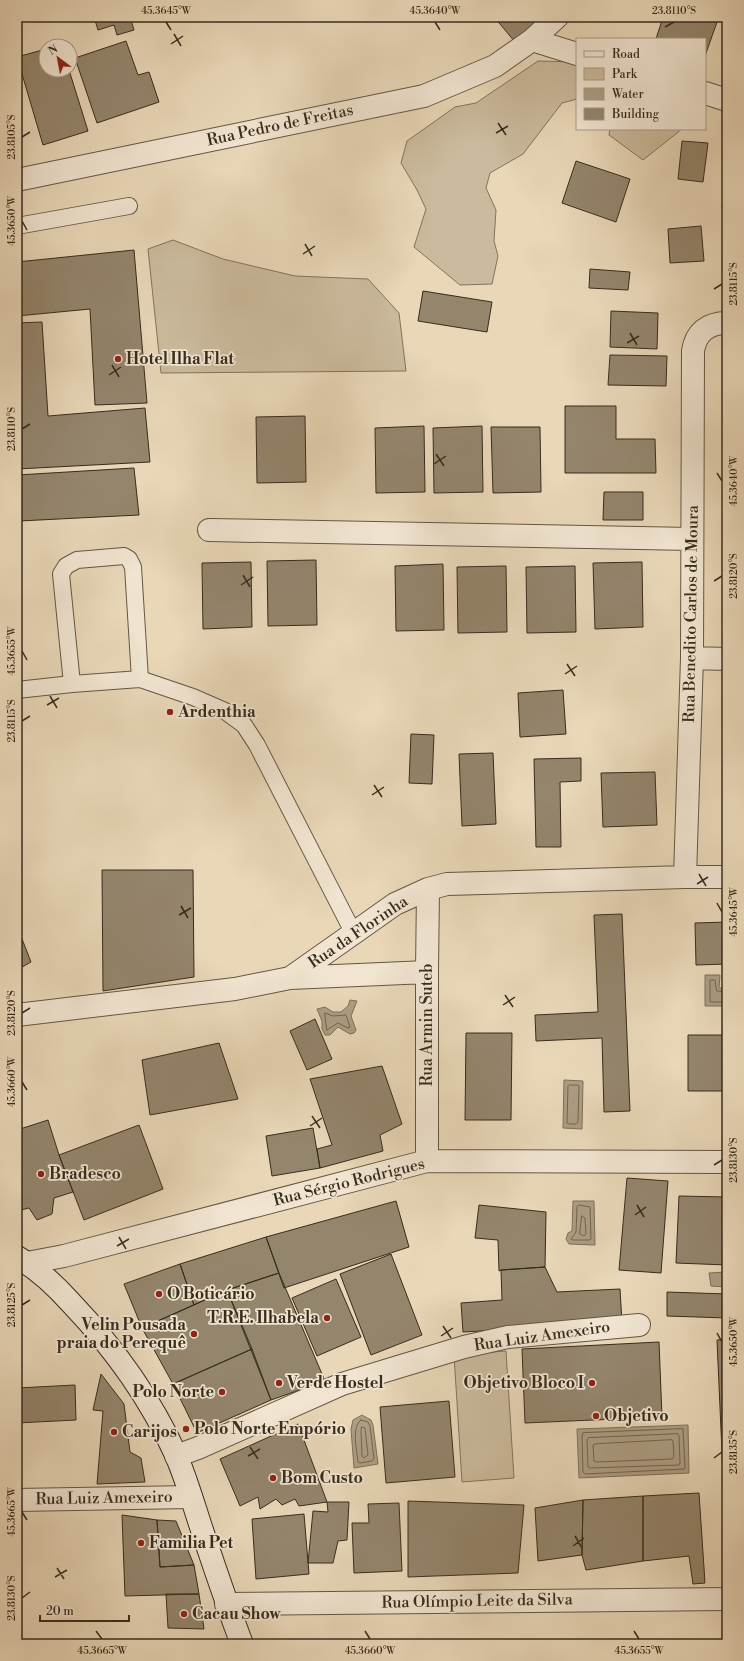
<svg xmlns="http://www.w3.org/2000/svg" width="744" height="1661" font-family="'Libre Bodoni',serif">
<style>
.green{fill:#cbba9d;stroke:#82735c}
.water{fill:#ad9d83;stroke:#7e705a}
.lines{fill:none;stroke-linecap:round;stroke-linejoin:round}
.shore{stroke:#726450;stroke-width:1}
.building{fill:#94856d;stroke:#382c1c}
.service-casing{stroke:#645743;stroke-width:18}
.minor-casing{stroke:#645743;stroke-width:24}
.secondary-casing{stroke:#382c1c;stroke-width:24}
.service{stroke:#f1e5d1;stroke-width:16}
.minor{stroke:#f1e5d1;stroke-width:22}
.secondary{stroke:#f1e5d1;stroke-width:22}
.ticks{fill:none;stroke:#382c1c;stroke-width:1.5}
.poi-dot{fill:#8f2418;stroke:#f1e5d1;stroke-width:1.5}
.labels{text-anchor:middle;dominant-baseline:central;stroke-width:3.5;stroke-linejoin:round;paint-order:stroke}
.street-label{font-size:16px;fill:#382c1c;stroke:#f1e5d1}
.poi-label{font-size:16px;font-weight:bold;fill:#382c1c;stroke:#f1e5d1;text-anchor:start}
.neatline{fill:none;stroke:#382c1c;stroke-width:1.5}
.ticks-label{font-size:10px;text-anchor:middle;fill:#382c1c}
</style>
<rect width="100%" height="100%" fill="#e9d7b8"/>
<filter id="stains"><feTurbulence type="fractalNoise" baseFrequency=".005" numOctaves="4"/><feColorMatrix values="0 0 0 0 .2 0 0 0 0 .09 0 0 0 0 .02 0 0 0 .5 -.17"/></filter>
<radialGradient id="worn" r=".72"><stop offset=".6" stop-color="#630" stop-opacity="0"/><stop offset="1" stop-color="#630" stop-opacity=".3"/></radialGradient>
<path class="green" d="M538,61L577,62V99L562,103L523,154L490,173L486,188L496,210L494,241L498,256L492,284L460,285L414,247L426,209L417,190L401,163L407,141L455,107L476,103Z
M610,129H682L643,160L609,135Z
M173,240L223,259L295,276L368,279L399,313L406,371L161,373L148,249Z
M506,1351L514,1478L462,1482L454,1355Z"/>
<path class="water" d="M705,975H720L719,988H727V1006H705Z
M350,1000L357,1001L351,1016L356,1030L354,1033L350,1034L338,1027L330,1035H325L322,1029V1021L317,1009L325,1007L333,1012H341L348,1006Z
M564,1080L583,1081L582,1129L563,1128Z
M573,1201H594L595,1245L569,1244L566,1239L568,1233L572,1231Z
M727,1272V1287L711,1286L709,1273Z
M362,1415L371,1420L373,1425L378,1464L354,1468L351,1429L353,1420Z
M688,1425L689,1473L579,1478L577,1429Z"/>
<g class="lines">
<path class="shore" d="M727,992L717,991L716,988L715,980H710V1002H727
M325,1013L333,1016L346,1015L350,1027L348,1028L338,1023L327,1030Z
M569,1085H577L579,1086L578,1122L576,1124H569L567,1123L568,1086Z
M579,1205L590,1207L591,1239L590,1240H572L571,1239L576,1232L577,1207Z
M582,1216L585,1218L586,1234L584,1236L580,1234Z
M361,1420L368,1422L370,1426L374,1459L372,1461L360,1463L358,1462C357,1450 351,1427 361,1420Z
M362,1427L365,1428L368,1455L364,1458L362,1456L361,1430Z
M683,1429L685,1468L684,1469L585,1474L583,1472L582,1435L583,1433Z
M678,1434L679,1436L680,1463L679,1465L590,1468L588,1467L587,1440L588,1438Z
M672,1440L673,1442L674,1457L672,1459L596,1462L594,1461L593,1445L595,1444Z"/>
</g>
<path class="building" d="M94,17H130L134,30L117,35L114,25L98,30Z
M497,17H544L515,42L495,18Z
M663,17H702L717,22L705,56V39H656Z
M126,41L138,75L149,72L159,102L97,123L75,58Z
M46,49V70H69L88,131L43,145L17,57Z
M682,141L708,143L703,182L678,179Z
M576,161L630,179L616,222L562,203Z
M727,168V209L722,208Z
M701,226L704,261L670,263L668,229Z
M723,229H727V266H725Z
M134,250L147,403L95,405L90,309L17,316V262Z
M590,269L630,272L628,290L589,288Z
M423,291L492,302L487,332L418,321Z
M611,311L658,313L657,349L610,347Z
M42,322L48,416L145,408L150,462L17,469V323Z
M610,355L667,356L666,386L608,385Z
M565,406H616V439H655L656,473H565Z
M305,416L306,482L257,483L256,417Z
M424,426L425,492L376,493L375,428Z
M482,426L483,492L434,493L433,428Z
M491,427H540L541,492L493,493Z
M134,468L139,515L19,521L17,475Z
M604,492H643V520H603Z
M725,530H727V553H724Z
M316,560L317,625L268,626L267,561Z
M251,562L252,627L203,629L202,563Z
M642,562L643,627L595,629L593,563Z
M443,564L444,630L396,631L395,566Z
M506,566L507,632L458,633L457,567Z
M575,566L576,632L527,633L526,567Z
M563,690L566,734L520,737L518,693Z
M411,734L434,735L432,784L409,783Z
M493,753L496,824L462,826L459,754Z
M581,758V781L560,782L561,847H536L534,759Z
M655,772L657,825L603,827L601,773Z
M102,870H193L194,977L103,991Z
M622,914L630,1111L604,1112L602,1038L536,1041L535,1015L598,1012L594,915Z
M727,922V964L696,965L695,923Z
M17,926L31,962L17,970Z
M315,1019L332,1059L307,1070L290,1031Z
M466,1033H512L511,1120H465Z
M688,1035H724L723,1091H688Z
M219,1043L238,1099L150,1115L142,1060Z
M382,1066L402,1124L380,1135L383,1151L320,1168L317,1149L332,1145L310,1079Z
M48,1120L59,1155L73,1192L54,1198L52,1214L37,1220L29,1208L17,1211V1130Z
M139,1125L163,1189L84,1220L59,1155Z
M313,1128L320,1168L272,1176L266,1136Z
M627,1178L668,1181L661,1273L619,1270Z
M679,1196L727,1197V1265L676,1263Z
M396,1201L409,1247L284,1288L266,1237Z
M479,1205L546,1212L545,1267L501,1270L499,1271L498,1240L475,1238Z
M266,1237L279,1273L227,1290L194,1305L180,1264Z
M391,1254L422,1335L371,1355L340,1274Z
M180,1264L194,1305L142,1328L124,1284Z
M545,1267L557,1292L620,1289L622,1323L463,1332L461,1303L502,1300L501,1270Z
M279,1273L325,1381L271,1400L227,1290Z
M336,1279L361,1337L317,1356L292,1298Z
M227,1290L252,1349L173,1384L142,1328Z
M667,1292L727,1294V1318L667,1316Z
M727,1339V1475H723L717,1340Z
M659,1342L662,1417L525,1423L522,1349Z
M252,1349L271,1400L197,1433L173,1384Z
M101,1374L124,1404L130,1452L141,1458L145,1482L97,1484L103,1411L93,1410Z
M75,1385L76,1420L17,1423V1388Z
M449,1401L455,1477L386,1483L380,1407Z
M298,1424L327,1502L299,1506L295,1499L282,1505L276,1499L260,1509L258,1497L240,1506L220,1459Z
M699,1493L705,1583L693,1584L689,1556L643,1561V1496Z
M643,1496V1561L586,1570L582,1555L583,1500Z
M583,1500L582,1555L538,1561L535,1508Z
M408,1501L524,1505L518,1573L408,1577Z
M327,1502H349L347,1540L338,1541L333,1563H308L313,1511L328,1512Z
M399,1503L402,1571L354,1573L352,1523H369L368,1504Z
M304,1514L309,1574L256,1579L252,1519Z
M122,1515L157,1520L160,1567L194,1565L199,1594L125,1596Z
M157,1520L176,1521L194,1565L160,1567Z
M166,1594H199L204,1629L168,1628Z"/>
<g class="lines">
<g class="service-casing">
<path id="service" d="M17,226L129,206
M140,679L133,567L129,559L124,556L77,560L66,566L61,574L72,684L140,679L193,697L225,711L244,725L257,745L353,932
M17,690L72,684"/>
</g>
<g class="minor-casing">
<path id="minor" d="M532,40L577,54
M705,93L727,100
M17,180L424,96L495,66L532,40L557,17
M209,530L692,539
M692,658L727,659
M685,877L692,658L693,351C696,332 708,323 727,323
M290,978L427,972
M17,1015L235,989L290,978L395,904L428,889L447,884L685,877H727
M427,1161V972L428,889
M27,1263L64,1256L427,1161L727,1162
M176,1456L198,1448L342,1384L464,1347L508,1337L639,1325
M17,1500L191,1497
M226,1604L727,1599"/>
</g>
<g class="secondary-casing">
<path id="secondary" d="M17,1257C38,1269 56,1286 72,1304C114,1348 151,1400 176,1455C186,1478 193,1503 201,1527C214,1566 227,1605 242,1644"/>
</g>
<use href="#service" class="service"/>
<use href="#minor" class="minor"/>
<use href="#secondary" class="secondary"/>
</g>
<path class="ticks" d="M166,22L171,30M435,22L440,30M665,27L674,22M174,34L181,46M171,44L183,36M498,123L506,135M496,133L508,126M22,137L30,132M22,221L27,230M305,244L312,256M303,254L315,246M714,289L722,284M630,333L637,345M627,343L639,336M112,365L119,377M109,375L121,367M22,429L30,424M436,454L444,466M434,464L446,456M717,473L722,481M243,575L250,587M714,581L722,576M241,585L253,577M22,651L27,660M567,664L575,676M565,674L577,666M50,696L57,708M47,705L59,698M22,721L30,716M374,785L382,797M372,795L384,787M699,874L706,886M697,884L708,877M717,903L722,912M181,906L188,918M179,915L191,908M505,995L513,1007M503,1005L515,997M22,1013L30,1008M22,1082L27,1090M312,1116L320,1128M310,1126L322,1118M714,1165L722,1160M637,1205L644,1217M635,1215L646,1207M119,1237L126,1249M117,1246L129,1239M22,1305L30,1300M443,1326L451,1338M717,1333L722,1342M441,1336L453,1328M250,1447L258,1459M248,1456L260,1449M714,1458L722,1452M22,1512L27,1520M575,1536L582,1548M573,1546L584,1538M57,1568L64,1579M55,1577L67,1570M22,1598L30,1592M96,1631L102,1639M365,1631L370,1639M634,1631L639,1639"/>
<g class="poi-dot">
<circle cx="118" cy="359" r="4"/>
<circle cx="170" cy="712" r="4"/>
<circle cx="41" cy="1174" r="4"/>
<circle cx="159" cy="1294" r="4"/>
<circle cx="327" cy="1318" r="4"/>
<circle cx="194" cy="1334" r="4"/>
<circle cx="279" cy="1383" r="4"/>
<circle cx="592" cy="1383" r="4"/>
<circle cx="222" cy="1392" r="4"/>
<circle cx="596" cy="1416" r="4"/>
<circle cx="186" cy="1429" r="4"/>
<circle cx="114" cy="1432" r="4"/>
<circle cx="273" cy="1478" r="4"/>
<circle cx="141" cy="1543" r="4"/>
<circle cx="184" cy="1614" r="4"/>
</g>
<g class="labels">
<g class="street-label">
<text transform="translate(280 125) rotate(-12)">Rua Pedro de Freitas</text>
<text transform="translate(691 614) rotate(-89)">Rua Benedito Carlos de Moura</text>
<text transform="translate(358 932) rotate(-34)">Rua da Florinha</text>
<text transform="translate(427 1025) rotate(-90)">Rua Armin Suteb</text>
<text transform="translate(349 1182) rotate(-14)">Rua Sérgio Rodrigues</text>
<text transform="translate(542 1336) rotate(-8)">Rua Luiz Amexeiro</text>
<text transform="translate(104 1498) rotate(-1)">Rua Luiz Amexeiro</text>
<text transform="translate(477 1601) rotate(-1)">Rua Olímpio Leite da Silva</text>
</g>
<g class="poi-label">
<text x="126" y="359">Hotel Ilha Flat</text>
<text x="178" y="712">Ardenthia</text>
<text x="49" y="1174">Bradesco</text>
<text x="167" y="1294">O Boticário</text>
<text x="319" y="1318" text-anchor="end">T.R.E. Ilhabela</text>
<text x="186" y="1325" text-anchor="end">Velin Pousada<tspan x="186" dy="18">praia do Perequê</tspan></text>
<text x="287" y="1383">Verde Hostel</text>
<text x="584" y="1383" text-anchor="end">Objetivo Bloco I</text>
<text x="214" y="1392" text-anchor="end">Polo Norte</text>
<text x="604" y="1416">Objetivo</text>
<text x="194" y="1429">Polo Norte Empório</text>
<text x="122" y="1432">Carijos</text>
<text x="281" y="1478">Bom Custo</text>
<text x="149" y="1543">Familia Pet</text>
<text x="192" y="1614">Cacau Show</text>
</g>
</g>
<rect width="744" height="1661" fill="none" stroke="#e9d7b8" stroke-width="44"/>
<rect x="576" y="38" width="130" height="92" fill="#f1e5d1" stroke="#a79b89"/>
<rect x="584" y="51" width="20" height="6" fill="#f1e5d1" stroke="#a79b89"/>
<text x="612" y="58" font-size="12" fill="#382c1c">Road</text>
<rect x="584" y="68" width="20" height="12" fill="#cbba9d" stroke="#a79b89"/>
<text x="612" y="78" font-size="12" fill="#382c1c">Park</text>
<rect x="584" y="88" width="20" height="12" fill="#ad9d83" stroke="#a79b89"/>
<text x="612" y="98" font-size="12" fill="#382c1c">Water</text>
<rect x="584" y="108" width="20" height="12" fill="#94856d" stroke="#a79b89"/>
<text x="612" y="118" font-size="12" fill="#382c1c">Building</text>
<g transform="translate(58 58) rotate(328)"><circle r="19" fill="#f1e5d1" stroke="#a79b89"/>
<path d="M0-3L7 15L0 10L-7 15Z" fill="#8f2418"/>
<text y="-6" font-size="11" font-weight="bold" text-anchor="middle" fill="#382c1c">N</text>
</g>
<path d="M40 1615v6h89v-6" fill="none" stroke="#382c1c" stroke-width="2"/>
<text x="46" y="1615" font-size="12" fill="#382c1c" stroke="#f1e5d1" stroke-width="3" paint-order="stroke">20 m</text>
<rect x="22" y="22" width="700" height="1617" class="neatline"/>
<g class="ticks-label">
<text x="166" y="14">45.3645°W</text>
<text x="435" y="14">45.3640°W</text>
<text x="674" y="14">23.8110°S</text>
<text transform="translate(11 137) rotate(-90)" y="4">23.8105°S</text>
<text transform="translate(11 221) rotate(-90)" y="4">45.3650°W</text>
<text transform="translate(733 284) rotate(-90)" y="4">23.8115°S</text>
<text transform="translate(11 429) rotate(-90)" y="4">23.8110°S</text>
<text transform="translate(733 481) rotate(-90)" y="4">45.3640°W</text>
<text transform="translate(733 576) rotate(-90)" y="4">23.8120°S</text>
<text transform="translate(11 651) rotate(-90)" y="4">45.3655°W</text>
<text transform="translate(11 721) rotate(-90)" y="4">23.8115°S</text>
<text transform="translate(733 912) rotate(-90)" y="4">45.3645°W</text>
<text transform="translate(11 1013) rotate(-90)" y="4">23.8120°S</text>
<text transform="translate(11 1082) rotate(-90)" y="4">45.3660°W</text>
<text transform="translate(733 1160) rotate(-90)" y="4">23.8130°S</text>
<text transform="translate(11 1305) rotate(-90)" y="4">23.8125°S</text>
<text transform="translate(733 1342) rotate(-90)" y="4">45.3650°W</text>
<text transform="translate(733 1452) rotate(-90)" y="4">23.8135°S</text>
<text transform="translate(11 1512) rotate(-90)" y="4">45.3665°W</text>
<text transform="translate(11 1598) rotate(-90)" y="4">23.8130°S</text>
<text x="102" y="1654">45.3665°W</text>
<text x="370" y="1654">45.3660°W</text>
<text x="639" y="1654">45.3655°W</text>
</g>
<rect width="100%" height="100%" filter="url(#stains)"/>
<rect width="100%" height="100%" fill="url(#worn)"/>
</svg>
